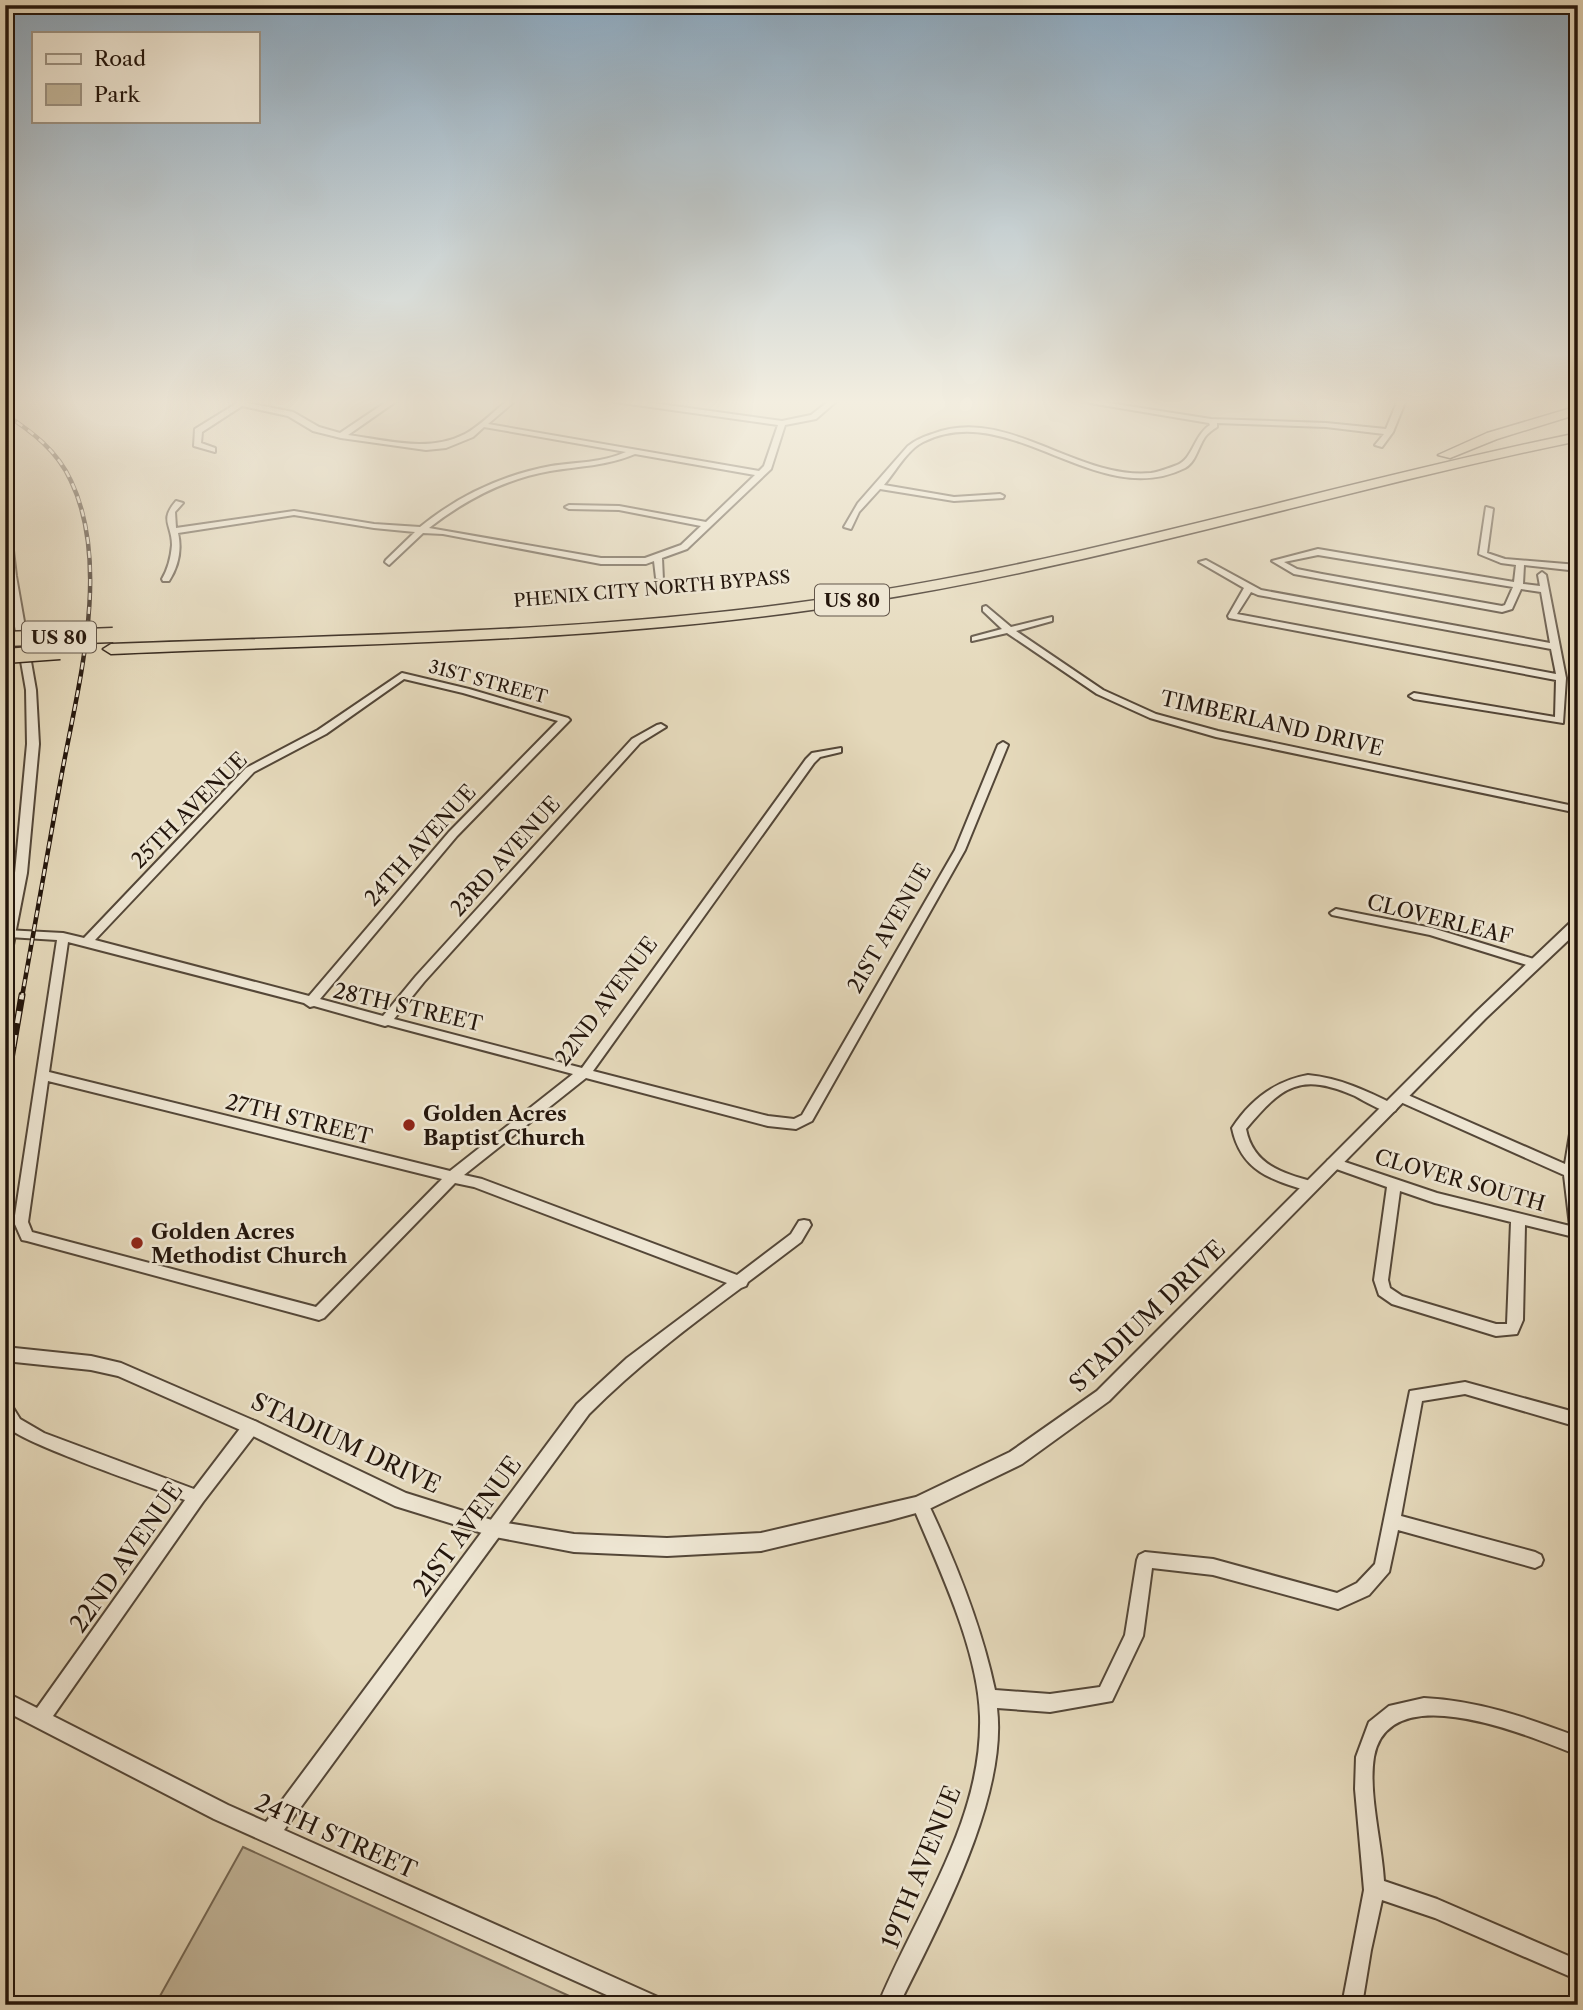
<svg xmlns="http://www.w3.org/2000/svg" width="1583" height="2010" font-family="'Libre Caslon Text',serif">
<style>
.green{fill:#c4b89d;stroke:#746754;stroke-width:2}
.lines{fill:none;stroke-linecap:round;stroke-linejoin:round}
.minor-casing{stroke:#544738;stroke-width:4}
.tertiary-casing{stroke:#544738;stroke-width:4}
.motorway-casing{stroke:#24160c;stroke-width:3}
.minor{fill:#eee6d3;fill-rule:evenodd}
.tertiary{fill:#eee6d3;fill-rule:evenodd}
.motorway{fill:#e5d9bb;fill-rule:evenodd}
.rail-far1-casing{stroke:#24160c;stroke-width:4.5}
.rail-casing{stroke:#24160c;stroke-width:7}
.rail-far1{stroke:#eee6d3;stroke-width:2.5;stroke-dasharray:7;stroke-linecap:butt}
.rail{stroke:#eee6d3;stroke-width:4.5;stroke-dasharray:12;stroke-linecap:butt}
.motorway-bridge-casing{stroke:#24160c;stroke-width:17;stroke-linecap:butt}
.motorway-bridge{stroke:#e5d9bb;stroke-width:14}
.poi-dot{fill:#8f2418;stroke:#eee6d3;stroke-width:2.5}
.labels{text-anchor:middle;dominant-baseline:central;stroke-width:5;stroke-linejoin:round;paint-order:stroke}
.far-street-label{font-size:18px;fill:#24160c;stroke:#eee6d3}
.shield{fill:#eee6d3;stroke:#615448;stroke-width:2}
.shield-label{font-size:19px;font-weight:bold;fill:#24160c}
.street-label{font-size:21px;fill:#24160c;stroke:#eee6d3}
.poi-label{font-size:21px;font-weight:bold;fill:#24160c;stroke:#eee6d3;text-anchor:start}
.near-street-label{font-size:24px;fill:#24160c;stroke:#eee6d3}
</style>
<rect width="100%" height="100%" fill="#e5d9bb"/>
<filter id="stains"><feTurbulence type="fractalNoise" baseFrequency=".00286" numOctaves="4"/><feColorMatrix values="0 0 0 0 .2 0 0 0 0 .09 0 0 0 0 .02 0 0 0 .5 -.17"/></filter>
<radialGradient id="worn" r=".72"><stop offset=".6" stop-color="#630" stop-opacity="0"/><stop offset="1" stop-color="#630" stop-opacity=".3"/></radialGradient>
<path class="green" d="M243,1847L589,2005H155Z"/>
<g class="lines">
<g class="minor-casing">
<path id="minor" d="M242,400H251L247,403L293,412L319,427L340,433L389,400H398L348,435C387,440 428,453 465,434C480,426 494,411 508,400H516L488,424L759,471L764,466L778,425L615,402L611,400H631L782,421L811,415L830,400H838L816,419L785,425L771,469L687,549L662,558L663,580L656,578L654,561L646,564H601L443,534L423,533L389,565L385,562L386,560L415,532L374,528L294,515L178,533C182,550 178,567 169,581H163L162,579C168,569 171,557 172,545C172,524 159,521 176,501L183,503L175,512L176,528L294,511L374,524L420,527C458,496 502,475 551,466C576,462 602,463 626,452L484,427L473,437L446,448L426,450L341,438L313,431L288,416L242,406L202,432L201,443L215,448V452L194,446L195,429ZM635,454L755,475L706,522L619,506L569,505L565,507L569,509L619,510L701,526L681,545L645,558H601L429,528C465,500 504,479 550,471C579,466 607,466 635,454Z
M1072,400H1090L1211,419L1326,423L1386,429L1398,400H1406L1393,432L1382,447L1375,445L1384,434L1326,427L1217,423V427C1212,430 1208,433 1205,437C1198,447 1196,462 1185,468C1097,512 1010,398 923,442C907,450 896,471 884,485L954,497L1000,494L1004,496L1003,498L954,501L880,489L859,512L851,529L844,527L858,503L908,446C916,440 923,437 932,434C1007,405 1076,480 1151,473C1159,472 1169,468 1177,465C1193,459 1194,435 1210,425L1209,423Z
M1486,507L1493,509L1487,553L1505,559L1578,565V571L1524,565L1523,584L1540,586L1538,575L1542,572L1546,575L1566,678L1563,723L1414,699L1409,696L1414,693L1555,717L1556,680L1229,618L1228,616L1244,588L1199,562L1206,560L1261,590L1550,643L1541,592L1521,589L1512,609L1502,612L1294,574L1272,561L1318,549L1514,582L1516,565L1501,563L1479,554ZM1318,555L1513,587L1505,605L1502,606L1322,574L1297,569L1284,562ZM1251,592L1258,595L1551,649L1556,674L1237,614Z
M986,606L1011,627L1052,617V621L1016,631L1103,690L1156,714L1218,731L1578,807V813L1216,737L1150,718L1097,694L1007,633L972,641V637L1002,629L983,611V607Z
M402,673L469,689L568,718L570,720L457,836L320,999L383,1016L416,976L632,739L657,725L661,724L666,727L640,743L424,982L394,1019L582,1068L806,759L812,753L841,748V752L820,757L814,763L593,1071L768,1116L794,1119L802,1115L955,850L998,745L1003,742L1008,745L965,850L812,1121L796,1129L768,1126L586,1078L464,1175L482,1179L737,1275L791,1234L799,1221L804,1220L809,1221L811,1225L801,1242L748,1282L746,1286L741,1288C688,1327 636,1367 589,1414L284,1830L660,1998L663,2005H629L214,1819L5,1711V1692L37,1708L185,1500C159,1490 15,1441 7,1426C4,1420 5,1411 5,1405L12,1406L20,1419L44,1433L194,1489L245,1422L251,1420L257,1422L259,1427L257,1432L203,1502L53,1716L228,1805L266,1822L577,1404L627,1358L727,1283L474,1187L455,1183L324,1318L319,1320L27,1241L22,1240L14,1222L57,940L9,937L5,936V930L63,933L84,938L246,768L318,730ZM404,679L463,693L558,721L449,832L309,996L95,940L254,772L326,734ZM68,942L304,1003L310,1007L314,1006L385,1026L388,1025L573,1074L450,1171L49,1072ZM48,1081L442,1179L316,1307L32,1232L28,1222Z
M1336,909L1432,928L1537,960L1539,963L1533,967L1430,935L1332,915L1330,913Z
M1308,1075C1340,1078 1367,1091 1395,1105L1397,1108L1395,1111L1390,1113C1378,1109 1366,1102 1355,1096C1300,1072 1282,1086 1246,1129C1253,1165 1282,1173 1314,1182L1316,1186L1314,1190L1309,1191C1271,1180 1241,1171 1232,1128C1251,1099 1275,1081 1308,1075Z
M1401,1092L1565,1164L1571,1128L1573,1125L1578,1123V1238L1525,1225L1523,1320L1517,1334L1496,1336L1392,1304L1379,1295L1374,1280L1387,1187L1328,1166L1326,1163L1328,1160L1333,1158L1437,1193L1570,1226L1564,1175L1396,1100L1394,1097L1396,1094ZM1400,1191L1435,1203L1511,1222L1507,1324H1496L1402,1296L1390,1288L1388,1280Z
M1465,1382L1578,1413V1427L1465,1394L1422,1401L1401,1516L1535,1552L1541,1555L1543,1560L1541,1565L1535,1568L1398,1530L1389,1572L1369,1595L1338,1609L1213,1575L1152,1568L1143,1636L1112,1701L1050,1712L997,1708C1008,1798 938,1925 899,2005H878C916,1912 983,1821 980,1716C978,1648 938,1567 912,1504L914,1499L920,1497L926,1499C955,1560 981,1624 995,1690L1050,1694L1100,1687L1125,1635L1137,1560L1139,1555L1145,1552L1213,1559L1337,1593L1357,1583L1375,1564L1410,1391Z
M1424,1698C1480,1701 1525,1717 1578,1737V1755C1531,1737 1389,1675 1374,1757C1368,1793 1382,1843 1384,1881L1437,1899L1578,1960V1980L1435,1918L1382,1900L1371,1950L1362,2005H1342L1364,1890L1355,1789L1356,1757L1369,1722L1389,1706Z"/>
</g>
<g class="tertiary-casing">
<path id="tertiary" d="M5,522L10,525L16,576L36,690L39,744L27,873L12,950L5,954V917L15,873L27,744L26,690L5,569Z
M1578,919V931L1485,1019L1109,1401L1022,1464L927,1510L887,1521L761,1551L667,1556L574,1552L495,1537L395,1506L245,1432L118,1376L91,1370L5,1361V1347L91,1356L121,1363L257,1422L406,1493L495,1521L574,1534L667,1538L761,1533L916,1497L1010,1452L1097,1391L1475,1013L1573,920Z"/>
</g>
<g class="motorway-casing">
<path id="motorway" d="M1578,406V414L1497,439L1450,458L1438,455L1487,433Z
M1578,433V441C1339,490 1105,564 864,602C615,643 362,643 111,654L103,649L111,644C362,634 615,633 863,593C1105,555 1339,482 1578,433Z"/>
</g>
<use href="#minor" class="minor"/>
<use href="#tertiary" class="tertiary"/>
<use href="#motorway" class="motorway"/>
<g class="rail-far1-casing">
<path id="rail-far1" d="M5,414C32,432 57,450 71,481C112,567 77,689 61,778C48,851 35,924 22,997"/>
</g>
<g class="rail-casing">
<path id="rail" d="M5,1094L22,995"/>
</g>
<use href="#rail-far1" class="rail-far1"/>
<use href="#rail" class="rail"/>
<g class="motorway-bridge-casing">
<path id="motorway-bridge" d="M5,639L113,635
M5,656L60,652"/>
</g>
<use href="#motorway-bridge" class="motorway-bridge"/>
</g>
<linearGradient id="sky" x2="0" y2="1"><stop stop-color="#8ca8be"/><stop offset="0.59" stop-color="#f3eee0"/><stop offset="1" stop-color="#f3eee0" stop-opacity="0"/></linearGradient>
<rect width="1583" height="681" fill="url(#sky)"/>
<g class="poi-dot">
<circle cx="409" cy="1125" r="7"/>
<circle cx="137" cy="1243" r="7"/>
</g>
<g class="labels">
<g class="far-street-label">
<text transform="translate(652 589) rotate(-5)">PHENIX CITY NORTH BYPASS</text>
<text transform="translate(488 682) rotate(15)">31ST STREET</text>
</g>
<g class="shield">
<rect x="815" y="584.5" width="74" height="31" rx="5"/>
<rect x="22" y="621.5" width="74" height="31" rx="5"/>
</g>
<g class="shield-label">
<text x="852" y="600">US 80</text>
<text x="59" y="637">US 80</text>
</g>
<g class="street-label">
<text transform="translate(1272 723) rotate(13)">TIMBERLAND DRIVE</text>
<text transform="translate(189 810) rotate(-45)">25TH AVENUE</text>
<text transform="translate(420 845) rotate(-48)">24TH AVENUE</text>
<text transform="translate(505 856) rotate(-48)">23RD AVENUE</text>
<text transform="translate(1440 919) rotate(14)">CLOVERLEAF</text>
<text transform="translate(889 928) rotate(-60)">21ST AVENUE</text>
<text transform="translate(606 1001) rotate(-53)">22ND AVENUE</text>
<text transform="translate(408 1007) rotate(13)">28TH STREET</text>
<text transform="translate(299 1119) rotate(14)">27TH STREET</text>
<text transform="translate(1460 1180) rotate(16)">CLOVER SOUTH</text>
</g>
<g class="poi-label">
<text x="423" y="1113">Golden Acres<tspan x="423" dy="24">Baptist Church</tspan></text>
<text x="151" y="1231">Golden Acres<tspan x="151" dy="24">Methodist Church</tspan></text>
</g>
<g class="near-street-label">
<text transform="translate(1147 1316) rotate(-44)">STADIUM DRIVE</text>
<text transform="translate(346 1443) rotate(25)">STADIUM DRIVE</text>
<text transform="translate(467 1526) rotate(-54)">21ST AVENUE</text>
<text transform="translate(126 1557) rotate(-55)">22ND AVENUE</text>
<text transform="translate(336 1836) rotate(24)">24TH STREET</text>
<text transform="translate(921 1867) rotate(-68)">19TH AVENUE</text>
</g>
</g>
<rect width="1583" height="2010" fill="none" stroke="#e5d9bb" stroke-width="28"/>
<rect x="7" y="7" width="1569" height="1996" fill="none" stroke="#24160c" stroke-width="3.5"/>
<rect x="14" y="14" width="1555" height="1982" fill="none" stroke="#24160c" stroke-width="2"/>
<rect x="32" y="32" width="228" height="91" fill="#eee6d3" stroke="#9d9383" stroke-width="2"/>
<rect x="46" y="54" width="35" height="10" fill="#eee6d3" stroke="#9d9383" stroke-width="2"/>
<text x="94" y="66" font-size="21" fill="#24160c">Road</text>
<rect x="46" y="84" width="35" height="21" fill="#c4b89d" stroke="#9d9383" stroke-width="2"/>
<text x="94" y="102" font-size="21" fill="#24160c">Park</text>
<rect width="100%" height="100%" filter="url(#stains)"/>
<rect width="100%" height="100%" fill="url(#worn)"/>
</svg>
